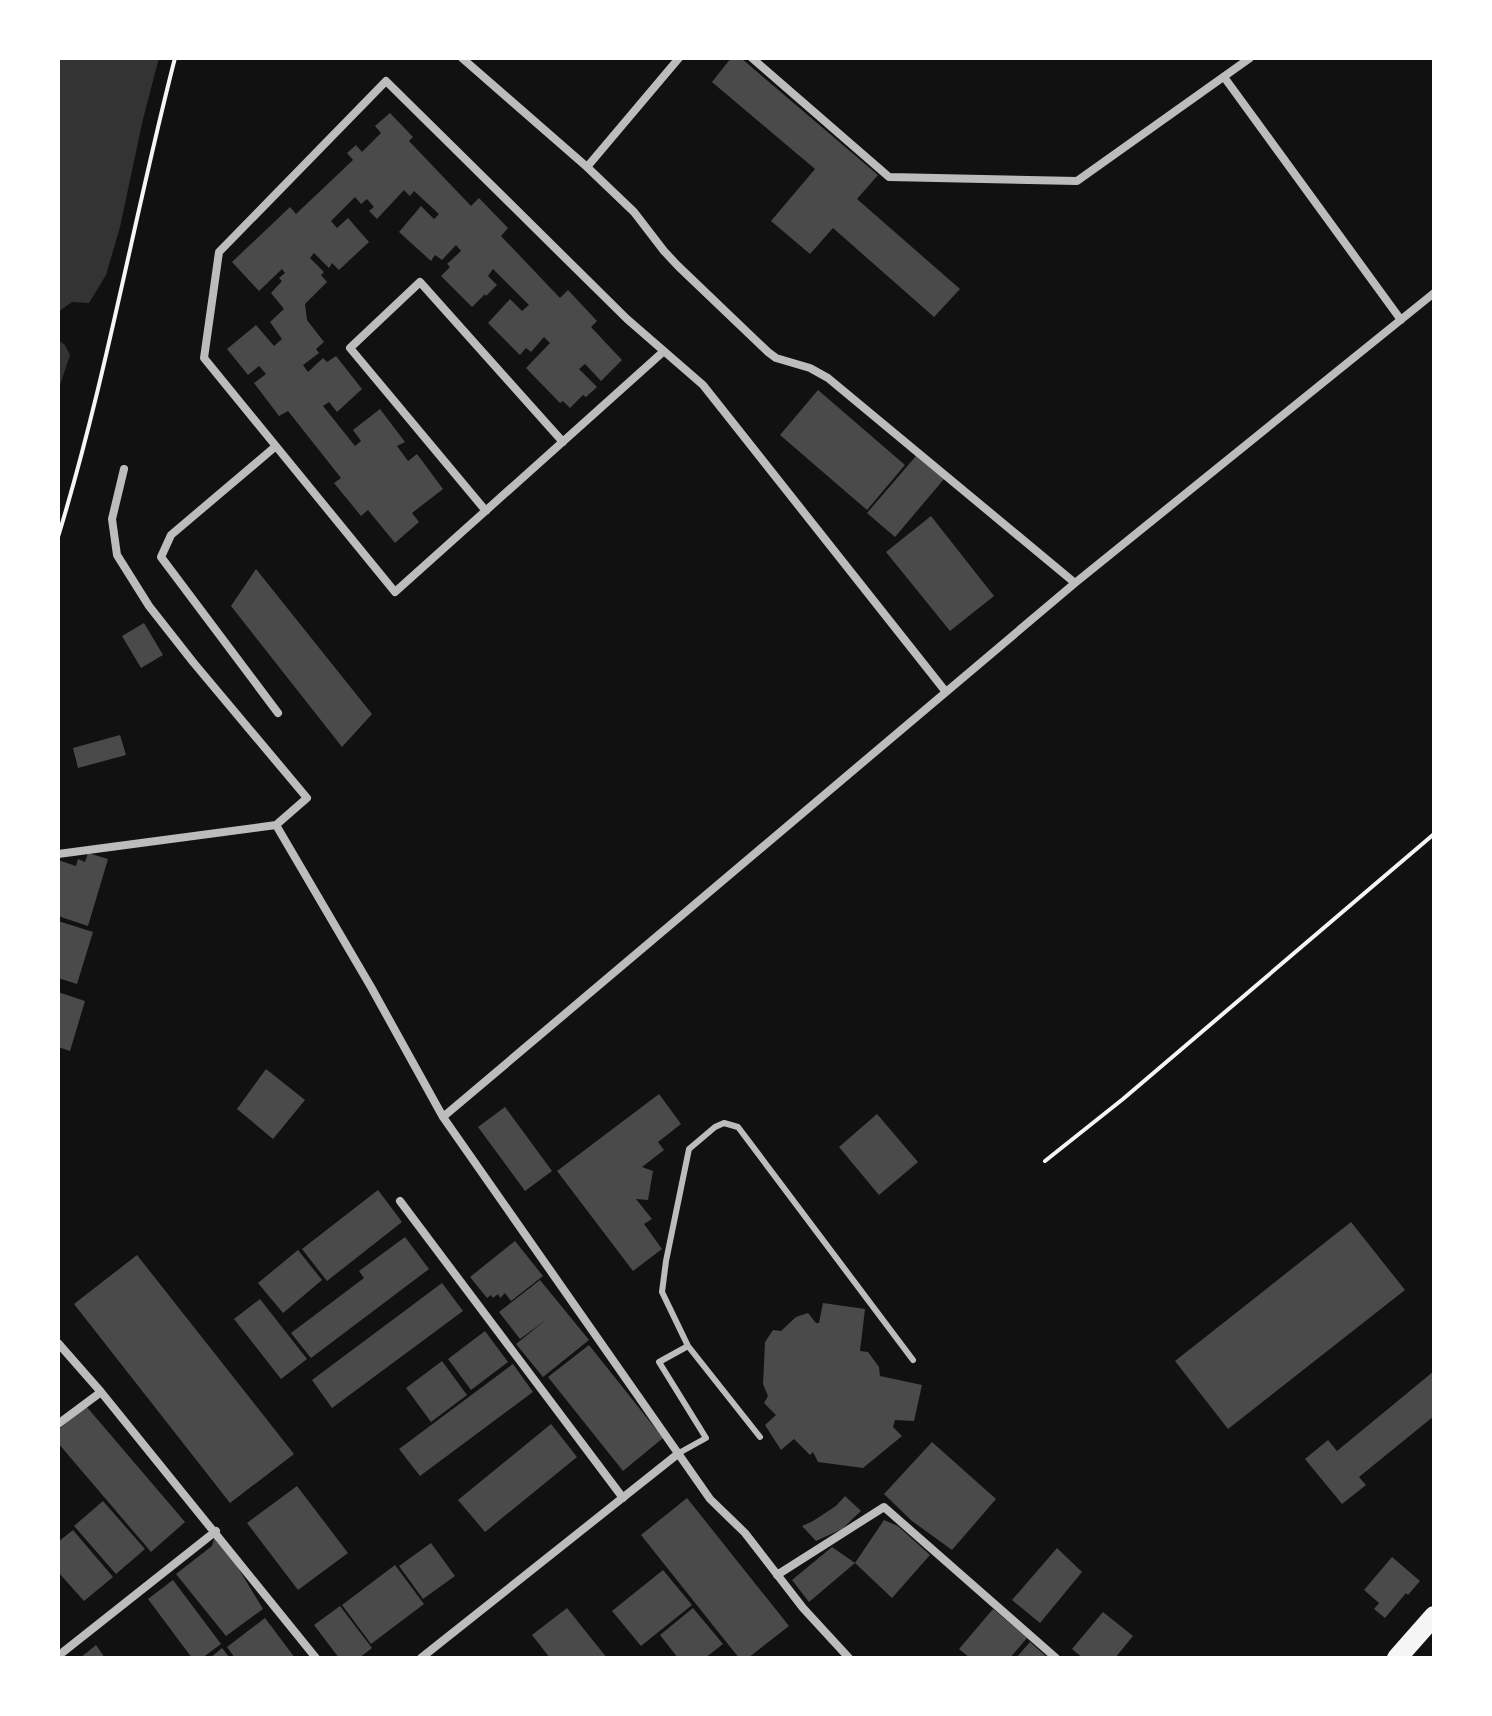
<svg xmlns="http://www.w3.org/2000/svg" width="1492" height="1716" font-family="'DM Sans',sans-serif">
<style>
.water{fill:#333}
.building{fill:#4a4a4a}
.lines{fill:none;stroke-linecap:round;stroke-linejoin:round}
.path{stroke:#f5f5f5;stroke-width:4}
.service{stroke:#bcbcbc;stroke-width:6}
.minor{stroke:#bcbcbc;stroke-width:8}
.primary{stroke:#f5f5f5;stroke-width:20}
</style>
<rect width="100%" height="100%" fill="#111"/>
<path class="water" d="M58,58H159L143,119L120,227L106,275L89,303L72,302L58,312Z
M58,340L65,345L70,355L58,391Z"/>
<path class="building" d="M731,58H741L878,175L857,199L960,289L934,317L833,228L810,254L771,221L815,169L712,82Z
M390,113L413,137L409,141L471,206L479,198L508,228L501,236L560,298L568,290L597,321L591,327L622,360L601,381L585,364L579,369L597,387L586,397L583,395L570,408L563,401L560,403L526,368L550,343L544,337L531,352L526,348L520,355L488,323L510,299L522,311L529,305L493,269L488,276L497,285L486,296L485,294L472,307L441,276L450,267L447,264L461,251L456,245L442,260L435,255L431,261L399,232L421,206L434,219L439,214L414,191L410,196L404,190L377,219L369,211L374,207L367,199L361,204L355,197L331,221L337,228L348,218L369,242L339,270L332,263L329,268L314,253L310,258L324,272L321,275L327,282L305,304L307,320L324,342L316,349L319,353L303,365L308,372L323,358L327,362L336,356L362,389L337,412L329,402L323,406L355,446L361,441L353,430L380,409L405,442L397,446L408,461L417,454L443,489L412,513L419,522L395,543L368,510L361,516L334,483L341,478L288,411L279,416L254,383L266,374L259,366L248,375L227,349L256,325L274,346L282,339L270,322L284,309L271,293L282,281L279,278L285,273L282,269L259,291L232,262L290,207L296,214L353,160L347,153L356,145L362,152L381,133L375,126Z
M818,390L905,465L867,510L780,435Z
M916,456L944,479L895,537L867,513Z
M931,516L994,596L950,631L886,552Z
M256,569L372,714L342,747L231,606Z
M144,623L163,655L141,668L122,636Z
M120,735L126,755L78,768L73,748Z
M88,853L108,859L88,926L58,916V860L76,866L78,859L85,862Z
M58,921L93,932L77,984L58,978Z
M58,992L85,1001L70,1051L58,1047Z
M266,1069L305,1100L273,1139L237,1109Z
M659,1094L681,1124L658,1142L664,1150L642,1167L653,1171L648,1200L636,1199L652,1219L644,1224L662,1249L633,1271L557,1171Z
M505,1107L552,1171L525,1191L478,1127Z
M877,1114L918,1162L879,1195L839,1147Z
M378,1190L402,1222L327,1281L302,1249Z
M1351,1222L1405,1290L1228,1429L1175,1361Z
M405,1237L429,1269L311,1358L291,1333L364,1278L359,1271Z
M515,1241L543,1276L511,1301L505,1293L500,1298L498,1294L493,1298L491,1295L487,1298L470,1277Z
M298,1250L322,1280L283,1313L258,1283Z
M137,1255L294,1454L230,1503L74,1304Z
M540,1280L589,1340L543,1377L516,1344L547,1319L520,1339L499,1312Z
M442,1283L463,1311L332,1408L312,1380Z
M260,1299L307,1359L281,1379L234,1319Z
M823,1303L865,1309L860,1351L868,1352L879,1367L880,1376L922,1385L914,1421L895,1420L893,1427L902,1436L863,1468L818,1462L813,1452L810,1455L794,1439L781,1450L765,1425L776,1415L764,1403L768,1396L763,1384L765,1342L773,1330L781,1331L796,1317L808,1313L816,1323H819Z
M485,1331L508,1362L471,1390L448,1359Z
M589,1345L663,1438L623,1471L548,1377Z
M442,1361L467,1395L431,1422L406,1388Z
M513,1364L533,1392L420,1476L399,1449Z
M1434,1371V1416L1359,1477L1366,1485L1342,1504L1305,1459L1328,1440L1337,1451Z
M86,1406L185,1522L151,1552L58,1443V1430Z
M551,1424L577,1457L485,1532L458,1500Z
M932,1442L996,1499L952,1550L912,1521L884,1494Z
M297,1486L348,1553L298,1590L247,1523Z
M845,1496L861,1511L842,1529L816,1541L802,1526L813,1521L836,1506Z
M687,1498L789,1626L748,1658H739L641,1535Z
M103,1501L145,1549L116,1574L74,1526Z
M884,1520L898,1526L930,1555L892,1598L855,1563Z
M73,1530L113,1577L84,1601L58,1572V1542Z
M216,1531L263,1609L226,1636L176,1574L212,1546Z
M431,1543L455,1576L423,1599L399,1566Z
M832,1547L855,1563L809,1602L792,1580Z
M1057,1548L1082,1572L1040,1623L1012,1600Z
M1392,1557L1420,1581L1408,1595L1406,1593L1385,1618L1374,1609L1379,1603L1364,1590Z
M395,1565L424,1604L371,1644L342,1605Z
M663,1570L692,1605L641,1646L612,1611Z
M173,1580L221,1644L202,1658H192L148,1599Z
M340,1606L372,1648L359,1658H339L314,1625Z
M567,1608L607,1658H550L532,1635Z
M693,1608L723,1644L705,1658H678L660,1635Z
M993,1609L1027,1638L1010,1658H970L959,1649Z
M1103,1612L1133,1636L1115,1658H1083L1072,1649Z
M265,1618L295,1658H235L227,1647Z
M1030,1642L1048,1658H1016Z
M96,1645L105,1658H80Z
M222,1648L230,1658H210Z"/>
<g class="lines">
<path class="path" d="M58,537C106,380 134,217 175,58
M1045,1161L1123,1099L1434,834"/>
<path class="service" d="M688,1346L760,1437
M679,1453L706,1438L659,1362L688,1346L662,1292L666,1261L689,1149L715,1127L724,1123L738,1127L913,1360"/>
<path class="minor" d="M462,58L587,167L634,212L664,251L678,266L768,352L776,358L810,368L828,378L1075,583
M752,58L889,177L1077,181L1250,58
M1224,77L1401,320
M587,167L679,58
M664,351L395,592L204,358L219,252L386,81L627,319L703,385L946,692
M276,446L171,535L161,557L278,713
M124,469L112,519L117,555L149,606L193,662L307,798L276,825
M486,511L350,348L420,282L563,442
M58,854L276,825L371,987L443,1117L710,1499L745,1533L803,1608L849,1658
M443,1117L1075,583L1434,293
M400,1201L623,1498
M58,1343L101,1392L316,1658
M58,1424L101,1392
M777,1575L884,1507L1056,1658
M58,1656L216,1531
M421,1658L679,1453"/>
<path class="primary" d="M1397,1658L1434,1616"/>
</g>
<rect width="1492" height="1716" fill="none" stroke="#ffffff" stroke-width="120"/>
</svg>
